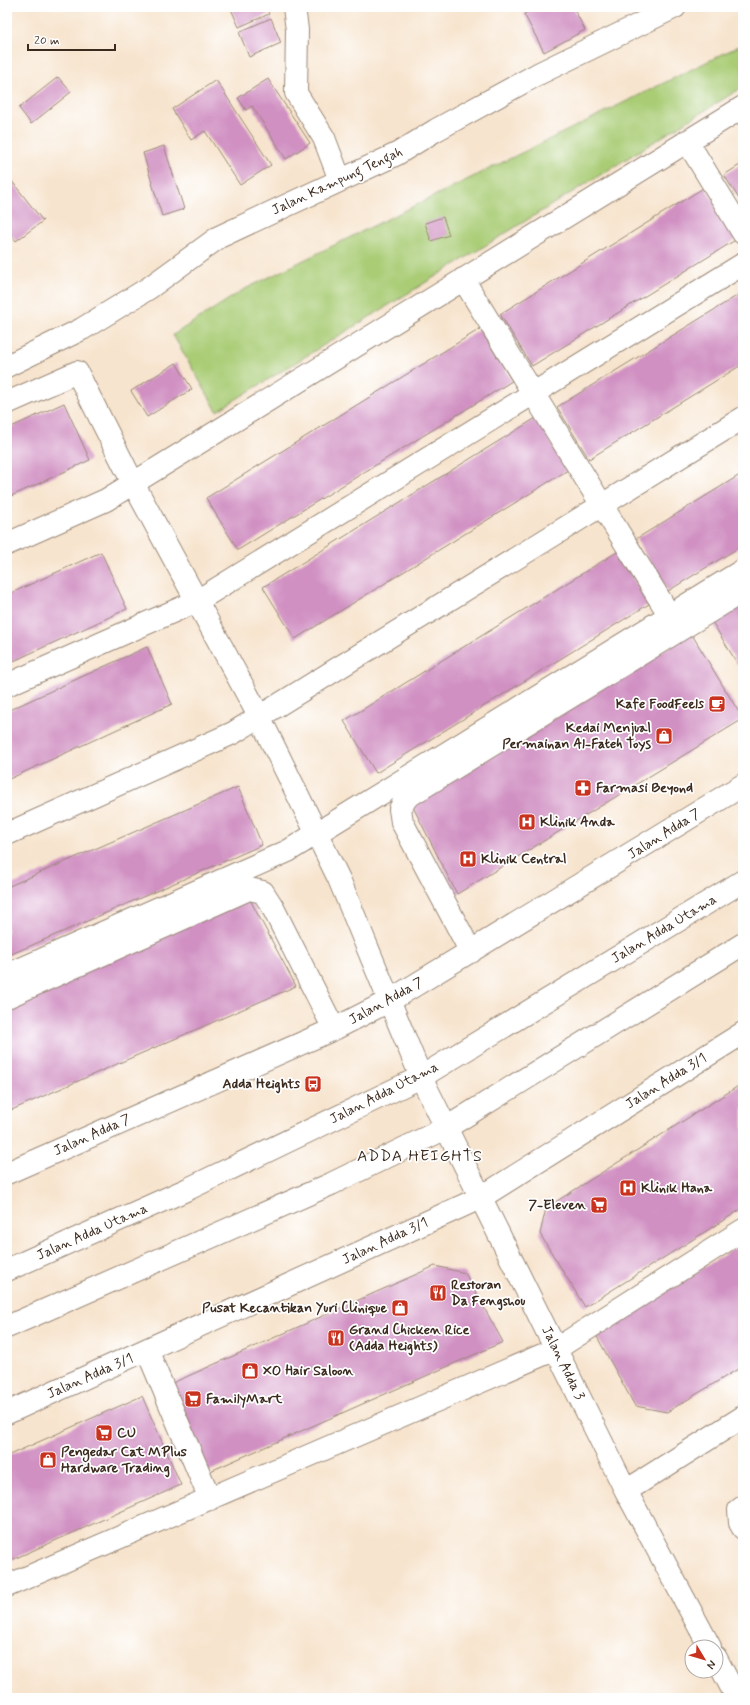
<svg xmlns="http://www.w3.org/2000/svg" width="750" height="1705" font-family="Mynerve,sans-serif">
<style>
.green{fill:#a9cc75;stroke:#727b4a}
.building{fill:#d090c2}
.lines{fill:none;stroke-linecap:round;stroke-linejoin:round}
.minor-casing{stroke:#998776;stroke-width:24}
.major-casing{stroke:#998776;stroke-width:24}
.minor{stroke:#fff;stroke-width:22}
.major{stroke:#fff;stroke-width:22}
.labels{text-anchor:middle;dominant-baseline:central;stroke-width:3.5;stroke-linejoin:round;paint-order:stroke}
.street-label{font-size:14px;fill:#3b2a1e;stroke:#fff}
.poi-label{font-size:14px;font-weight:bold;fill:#3b2a1e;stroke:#fff;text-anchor:start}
.quarter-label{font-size:16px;letter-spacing:1px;fill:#3b2a1e;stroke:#fff}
</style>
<rect width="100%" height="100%" fill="#fff"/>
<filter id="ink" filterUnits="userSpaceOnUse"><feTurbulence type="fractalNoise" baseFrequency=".025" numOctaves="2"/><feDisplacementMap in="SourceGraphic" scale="8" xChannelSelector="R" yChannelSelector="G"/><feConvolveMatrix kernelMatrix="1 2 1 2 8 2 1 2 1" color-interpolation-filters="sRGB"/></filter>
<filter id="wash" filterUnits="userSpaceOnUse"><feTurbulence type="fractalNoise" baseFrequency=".012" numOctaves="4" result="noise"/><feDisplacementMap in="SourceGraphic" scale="16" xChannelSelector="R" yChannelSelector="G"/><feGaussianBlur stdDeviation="0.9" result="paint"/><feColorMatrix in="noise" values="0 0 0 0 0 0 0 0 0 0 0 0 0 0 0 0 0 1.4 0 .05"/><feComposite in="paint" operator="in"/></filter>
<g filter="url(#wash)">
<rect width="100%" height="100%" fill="#f7e4ce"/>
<path class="green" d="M743,44V87L217,411L173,335L243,290Z"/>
<g id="blocks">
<path class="building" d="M235,7H266L269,14L239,27L231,9Z
M536,7H573L585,30L544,52L524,14Z
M271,18L281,43L249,57L239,32Z
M58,77L71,92L31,124L19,108Z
M268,79L310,143L286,159L252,106L246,110L238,98Z
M216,80L271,165L240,185L205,131L191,140L172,109Z
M164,146L184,209L162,216L143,153Z
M743,163V205L724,175Z
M7,175L43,221L16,241L7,229Z
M705,187L737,239L532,366L500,314Z
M443,217L449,235L431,241L425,223Z
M743,292V364L589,459L557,407Z
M480,329L512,381L238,550L206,498Z
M176,363L192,389L147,417L131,391Z
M64,403L90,460L7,498V429Z
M536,418L568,470L295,639L263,587Z
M743,473V545L668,591L636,539Z
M101,552L127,609L7,664V595Z
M617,552L649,604L376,773L344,721Z
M743,600V673L711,620Z
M691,633L743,719L457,894L412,805Z
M147,647L172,704L7,780V711Z
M238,787L262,845L7,956V887Z
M249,898L296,986L7,1112V1003Z
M743,1083V1208L585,1307L540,1234L546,1208Z
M743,1243V1366L667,1412L635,1406L596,1335Z
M435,1266L465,1273L503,1342L206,1473L168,1385Z
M142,1396L181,1485L7,1562V1456Z"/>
</g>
</g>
<g filter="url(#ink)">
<use href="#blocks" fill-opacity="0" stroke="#998776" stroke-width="1"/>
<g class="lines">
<g class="minor-casing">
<path id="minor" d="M294,7L297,30L296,93L324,138L340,180
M687,141L743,233
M463,279L670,616
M7,366L82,329L149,288L219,237L397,154L436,130L540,73L675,7
M7,403L77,372L133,483L259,716L339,879L421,1077L626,1491L710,1647
M7,544L106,500L743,107
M7,685L197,601L743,264
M7,834L233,733L743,418
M471,952L402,822L400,809L407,797L743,591
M7,975L288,851L743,570
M7,997L249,889L263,892L272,906L334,1029
M7,1173L334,1029L389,1001L743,785
M147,1350L210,1499
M7,1413L480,1198L743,1033
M626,1491L743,1417
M743,1507L739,1510L740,1523L743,1528
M7,1586L556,1349L743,1230
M716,1658L737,1698"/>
</g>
<g class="major-casing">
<path id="major" d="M7,1270L188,1189L421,1077L743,881
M7,1327L331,1184L446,1128L743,944"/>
</g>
<use href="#minor" class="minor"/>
<use href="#major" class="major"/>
</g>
</g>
<defs>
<g id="cafe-square" transform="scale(0.9)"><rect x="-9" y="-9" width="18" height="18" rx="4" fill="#c8321e" stroke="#fff"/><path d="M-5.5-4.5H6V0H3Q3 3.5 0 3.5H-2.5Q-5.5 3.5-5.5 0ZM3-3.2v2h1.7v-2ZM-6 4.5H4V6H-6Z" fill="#fff"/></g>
<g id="shop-square" transform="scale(0.9)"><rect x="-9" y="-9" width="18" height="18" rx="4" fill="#c8321e" stroke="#fff"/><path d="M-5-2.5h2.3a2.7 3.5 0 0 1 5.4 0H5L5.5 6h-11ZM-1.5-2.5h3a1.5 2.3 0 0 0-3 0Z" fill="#fff"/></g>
<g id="pharmacy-square" transform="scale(0.9)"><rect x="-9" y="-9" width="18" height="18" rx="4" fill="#c8321e" stroke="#fff"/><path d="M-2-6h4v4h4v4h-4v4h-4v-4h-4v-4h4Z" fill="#fff"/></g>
<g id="hospital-square" transform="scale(0.9)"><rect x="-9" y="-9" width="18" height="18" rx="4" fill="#c8321e" stroke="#fff"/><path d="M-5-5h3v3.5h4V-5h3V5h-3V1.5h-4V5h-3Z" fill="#fff"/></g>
<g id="bus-square" transform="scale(0.9)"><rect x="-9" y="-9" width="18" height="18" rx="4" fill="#c8321e" stroke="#fff"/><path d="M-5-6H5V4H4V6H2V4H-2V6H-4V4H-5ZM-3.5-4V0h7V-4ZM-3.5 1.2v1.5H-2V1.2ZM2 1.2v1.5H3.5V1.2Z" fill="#fff"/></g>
<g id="supermarket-square" transform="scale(0.9)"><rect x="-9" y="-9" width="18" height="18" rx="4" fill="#c8321e" stroke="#fff"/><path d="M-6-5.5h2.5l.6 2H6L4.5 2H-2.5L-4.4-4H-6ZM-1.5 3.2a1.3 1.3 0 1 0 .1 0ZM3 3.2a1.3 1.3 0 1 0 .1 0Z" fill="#fff"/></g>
<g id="restaurant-square" transform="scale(0.9)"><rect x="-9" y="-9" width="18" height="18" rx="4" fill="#c8321e" stroke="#fff"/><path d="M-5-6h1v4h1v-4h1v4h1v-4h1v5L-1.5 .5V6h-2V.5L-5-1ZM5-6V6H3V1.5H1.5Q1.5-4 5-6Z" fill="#fff"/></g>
</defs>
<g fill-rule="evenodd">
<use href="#cafe-square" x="717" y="704"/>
<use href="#shop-square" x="664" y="736"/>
<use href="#pharmacy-square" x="583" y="788"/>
<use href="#hospital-square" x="527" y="822"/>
<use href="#hospital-square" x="468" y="859"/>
<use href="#bus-square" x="313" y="1084"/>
<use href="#hospital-square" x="628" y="1188"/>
<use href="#supermarket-square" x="599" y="1205"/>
<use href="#restaurant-square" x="438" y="1293"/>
<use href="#shop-square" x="400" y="1308"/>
<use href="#restaurant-square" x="336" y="1338"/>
<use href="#shop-square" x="250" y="1371"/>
<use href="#supermarket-square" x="193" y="1399"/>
<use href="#supermarket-square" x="104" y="1433"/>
<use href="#shop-square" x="48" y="1460"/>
</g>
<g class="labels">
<g class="street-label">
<text transform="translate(337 181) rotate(-25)">Jalan Kampung Tengah</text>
<text transform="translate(664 834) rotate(-32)">Jalan Adda 7</text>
<text transform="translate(664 929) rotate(-31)">Jalan Adda Utama</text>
<text transform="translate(386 1001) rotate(-29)">Jalan Adda 7</text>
<text transform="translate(666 1081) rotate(-32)">Jalan Adda 3/1</text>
<text transform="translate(384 1093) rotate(-27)">Jalan Adda Utama</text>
<text transform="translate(92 1135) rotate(-24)">Jalan Adda 7</text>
<text transform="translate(92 1232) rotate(-24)">Jalan Adda Utama</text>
<text transform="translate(385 1241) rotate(-25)">Jalan Adda 3/1</text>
<text transform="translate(563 1363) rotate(64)">Jalan Adda 3</text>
<text transform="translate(90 1376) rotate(-24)">Jalan Adda 3/1</text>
</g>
<g class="poi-label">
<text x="704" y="704" text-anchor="end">Kafe FoodFeels</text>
<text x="651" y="728" text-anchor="end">Kedai Menjual<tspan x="651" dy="16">Permainan Al-Fateh Toys</tspan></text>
<text x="596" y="788">Farmasi Beyond</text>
<text x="540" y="822">Klinik Anda</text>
<text x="481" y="859">Klinik Central</text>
<text x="300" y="1084" text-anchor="end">Adda Heights</text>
<text x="641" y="1188">Klinik Hana</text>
<text x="586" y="1205" text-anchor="end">7-Eleven</text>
<text x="451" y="1285">Restoran<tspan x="451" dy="16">Da Fengshou</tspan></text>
<text x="387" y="1308" text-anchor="end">Pusat Kecantikan Yuri Clinique</text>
<text x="349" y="1330">Grand Chicken Rice<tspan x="349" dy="16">(Adda Heights)</tspan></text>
<text x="263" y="1371">XO Hair Saloon</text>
<text x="206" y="1399">FamilyMart</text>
<text x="117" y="1433">CU</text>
<text x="61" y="1452">Pengedar Cat MPlus<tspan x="61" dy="16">Hardware Trading</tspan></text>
</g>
<g class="quarter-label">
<text x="420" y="1156">ADDA HEIGHTS</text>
</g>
</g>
<rect width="750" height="1705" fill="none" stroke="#fff" stroke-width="24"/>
<g transform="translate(704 1659) rotate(128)"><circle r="19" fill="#ffffff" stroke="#b1aaa5"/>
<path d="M0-3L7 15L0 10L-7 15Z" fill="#c8321e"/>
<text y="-6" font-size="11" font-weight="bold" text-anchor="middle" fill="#3b2a1e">N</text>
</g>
<path d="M28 44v6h87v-6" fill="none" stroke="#3b2a1e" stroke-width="2"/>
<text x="34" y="44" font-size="12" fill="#3b2a1e" stroke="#ffffff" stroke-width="3" paint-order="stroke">20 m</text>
</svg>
